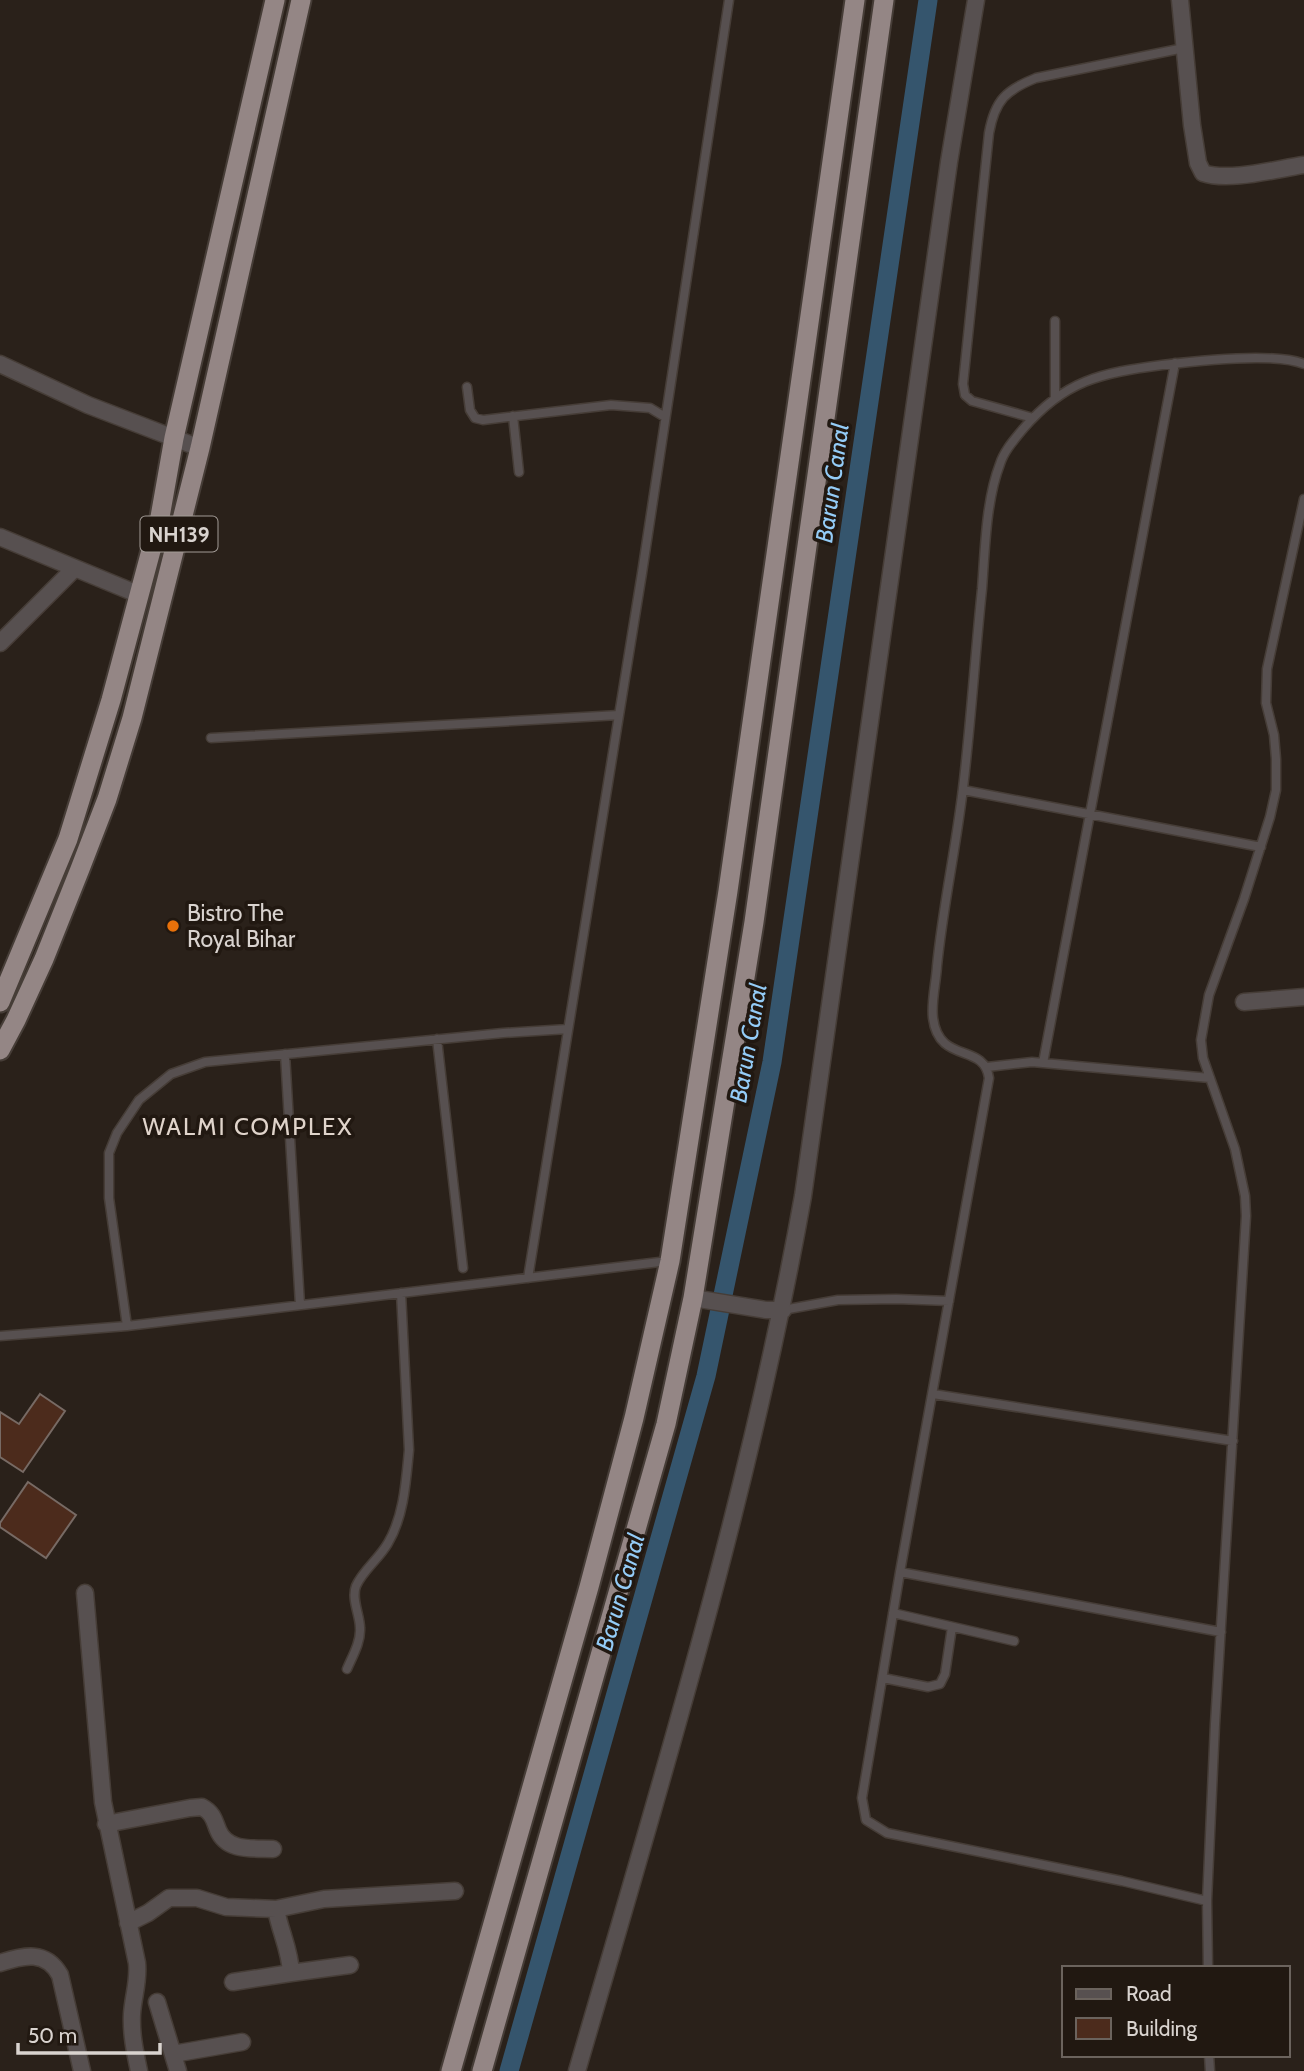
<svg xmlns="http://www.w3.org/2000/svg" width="1304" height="2071" font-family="Cabin,sans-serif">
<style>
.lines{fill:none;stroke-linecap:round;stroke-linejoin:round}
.canal{stroke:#35556d;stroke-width:19}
.building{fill:#4c2b1c;stroke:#776a64;stroke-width:2}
.service-casing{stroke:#463d37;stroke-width:11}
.minor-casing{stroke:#463d37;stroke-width:19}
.trunk-casing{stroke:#463d37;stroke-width:23}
.service{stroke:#575050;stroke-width:8}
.minor{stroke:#575050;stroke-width:16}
.trunk{stroke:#948685;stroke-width:19}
.food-dot{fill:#e8710a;stroke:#211811;stroke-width:2.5}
.labels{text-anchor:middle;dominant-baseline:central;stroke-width:7;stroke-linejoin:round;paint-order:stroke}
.shield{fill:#211811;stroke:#a29b96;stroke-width:2}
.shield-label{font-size:21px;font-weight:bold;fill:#d9d3cf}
.poi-label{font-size:23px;fill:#d9d3cf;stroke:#211811;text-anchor:start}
.water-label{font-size:24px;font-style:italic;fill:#94ccf7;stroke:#211811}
.neighbourhood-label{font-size:24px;letter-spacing:2px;fill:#e0d4cb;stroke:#211811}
</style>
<rect width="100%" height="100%" fill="#2a211a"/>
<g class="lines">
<path class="canal" d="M509,2071L706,1376L772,1062L928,0"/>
</g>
<path class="building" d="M40,1394L65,1411L23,1472L0,1457V1412L19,1424Z
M28,1482L76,1515L46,1558L0,1527V1523Z"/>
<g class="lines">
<g class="service-casing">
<path id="service" d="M467,387L470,410L475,418L483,420L611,405L650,408L665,417
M1055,397V321
M513,416L519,472
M1033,418L972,401L965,395L963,384L989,133C995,100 1006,90 1036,78L1184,48
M211,738L619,715
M963,790L1261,847
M437,1039L463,1268
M285,1054L300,1305
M1043,1063L1175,363
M987,1067L1032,1062L1210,1078
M528,1278L642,573L729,0
M783,1310L838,1300L896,1299L949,1301
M127,1326L109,1198V1153L117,1133L139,1100L171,1074L205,1062L503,1033L568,1029
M0,1336L127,1326L668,1261
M933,1394L1233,1441
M900,1572L1221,1632
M893,1613L1014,1641
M347,1669C352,1657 361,1642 360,1628C360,1615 351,1599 356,1586C363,1570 379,1559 388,1543C404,1516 406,1481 409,1450L401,1293
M883,1678L928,1687L940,1684L945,1674L952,1627
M1207,1901L1122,1881L887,1833L866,1820L862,1798L900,1572L989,1078C984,1042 939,1065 933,1018C931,1002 936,983 937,966C943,906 956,848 963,788C971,722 975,655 982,589C985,549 986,500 1000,464C1004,451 1014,440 1023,429C1065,380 1101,373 1162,365C1195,361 1275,352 1304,364
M1208,1968L1207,1901L1215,1724L1246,1216L1245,1196L1235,1149L1203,1058L1201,1040L1209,995L1244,899L1270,817L1276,790V759L1274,735L1266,703L1267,669L1304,499
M1209,2055L1210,2071"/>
</g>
<g class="minor-casing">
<path id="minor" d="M1180,0L1192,125L1198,163L1203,173C1229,182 1276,169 1304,165
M0,364L88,405L200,448
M0,537L140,595
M0,643L75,568
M1244,1002L1304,997
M693,1298L766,1310H783
M85,1593L103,1802L137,1963C139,1981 133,1997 132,2014C131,2034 135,2052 139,2071
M106,1824L190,1808L202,1807C213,1813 214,1820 218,1830C227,1852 253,1848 273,1849
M276,1909C280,1932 290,1949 291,1973L350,1965
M128,1923L148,1913L169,1898H197L226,1907L276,1909L324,1899L455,1891
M0,1963C24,1955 46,1950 60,1975L82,2071
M233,1982L291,1973
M157,2002L178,2071
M173,2054L242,2042
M577,2071C661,1782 750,1493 803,1196L949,162L976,0"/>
</g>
<g class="trunk-casing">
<path id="trunk" d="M0,1002L68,839L111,700L160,517L174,438L275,0
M0,1050L16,1020L44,959L80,869L107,799L132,718L200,448L301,0
M451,2071L589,1587L634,1418L670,1261L728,891L855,0
M482,2071L666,1424L693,1298L754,922L884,0"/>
</g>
<use href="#service" class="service"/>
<use href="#minor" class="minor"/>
<use href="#trunk" class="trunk"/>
</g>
<circle class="food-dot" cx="173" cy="926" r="7"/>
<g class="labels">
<rect class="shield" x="140.5" y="516.5" width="77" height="35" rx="5"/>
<g class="shield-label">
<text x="179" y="534">NH139</text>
</g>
<g class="poi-label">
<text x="187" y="913">Bistro The<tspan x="187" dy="26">Royal Bihar</tspan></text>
</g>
<g class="water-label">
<text transform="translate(832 483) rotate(-82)">Barun Canal</text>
<text transform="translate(748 1043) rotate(-80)">Barun Canal</text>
<text transform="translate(620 1592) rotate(-74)">Barun Canal</text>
</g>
<g class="neighbourhood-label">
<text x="248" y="1126">WALMI COMPLEX</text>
</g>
</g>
<rect x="1062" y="1966" width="228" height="91" fill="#211811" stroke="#6b635d" stroke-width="2"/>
<rect x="1076" y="1989" width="35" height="10" fill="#575050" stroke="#6b635d" stroke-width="2"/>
<text x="1126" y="2001" font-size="21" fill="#d9d3cf">Road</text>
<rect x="1076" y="2018" width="35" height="21" fill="#4c2b1c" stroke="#6b635d" stroke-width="2"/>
<text x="1126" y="2036" font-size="21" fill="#d9d3cf">Building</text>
<path d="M18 2043v10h142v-10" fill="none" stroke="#d9d3cf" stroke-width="3.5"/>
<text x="28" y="2043" font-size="21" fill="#d9d3cf" stroke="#211811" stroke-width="5" paint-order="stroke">50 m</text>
</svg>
